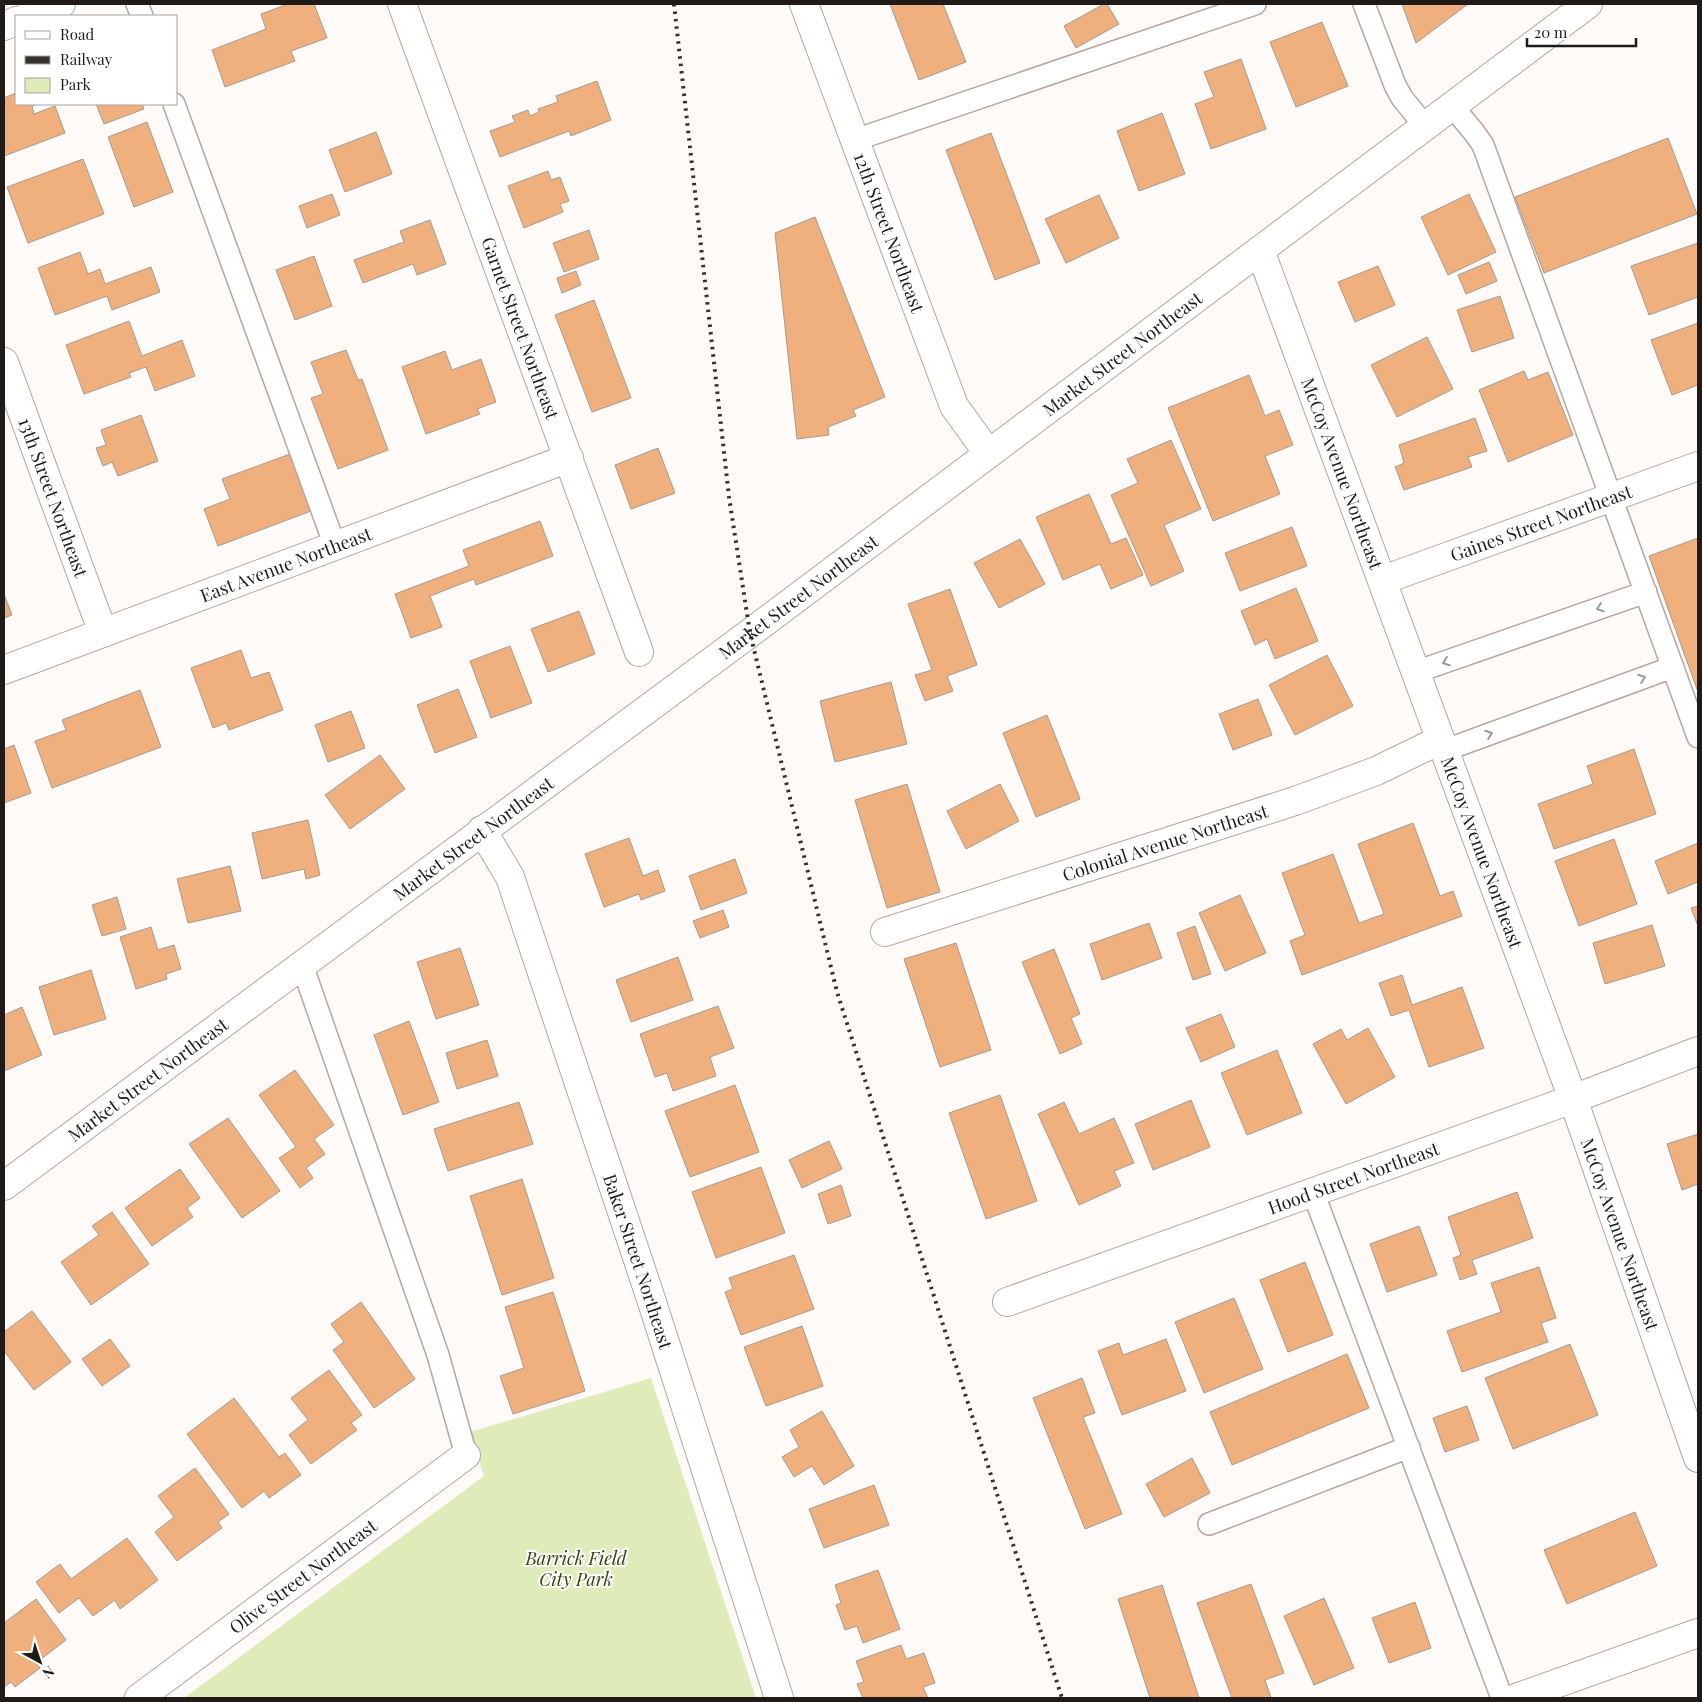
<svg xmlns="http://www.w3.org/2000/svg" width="1702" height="1702" font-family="'Playfair Display',serif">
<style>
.park{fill:#dfecb9}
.building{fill:#efb07e;stroke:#a89a90}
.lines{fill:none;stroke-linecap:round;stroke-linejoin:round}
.lane-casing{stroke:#b7a59f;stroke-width:24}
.street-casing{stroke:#b7a59f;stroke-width:30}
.primary-casing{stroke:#b7a59f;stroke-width:30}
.lane{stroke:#fff;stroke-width:21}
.street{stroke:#fff;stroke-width:28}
.primary{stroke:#fff;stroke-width:28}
.rail{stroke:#36302e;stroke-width:4;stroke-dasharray:2.5 5;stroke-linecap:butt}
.oneway{stroke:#9b9897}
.labels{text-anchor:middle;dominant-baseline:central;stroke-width:4;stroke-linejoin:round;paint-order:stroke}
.street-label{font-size:18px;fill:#201a18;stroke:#fff}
.park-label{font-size:18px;font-style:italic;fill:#374109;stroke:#fff}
</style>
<rect width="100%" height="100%" fill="#fdfaf8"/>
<path class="park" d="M651,1378L756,1698H184L484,1476L470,1432Z"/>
<path class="building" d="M288,4H314L327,38L291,51L295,61L225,87L212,50L266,29L261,14Z
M890,4H943L966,62L919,80Z
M1104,4H1107L1119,24L1076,48L1064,26Z
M1402,4H1468L1416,43Z
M1322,22L1348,86L1296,107L1270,42Z
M1241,59L1266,129L1211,149L1195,104L1214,97L1204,72Z
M597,81L611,120L571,136L569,131L500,157L490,131L515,122L512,116L528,110L530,116L539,112L538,109L558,102L556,96Z
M16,93V104H37L32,106L34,114L55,106L65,133L4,156V98Z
M96,104H142L144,109L104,124Z
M1162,113L1185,174L1139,191L1117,131Z
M147,122L173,192L134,207L108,137Z
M376,132L392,174L345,192L329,150Z
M991,133L1040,263L995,280L946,150Z
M1668,138L1697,214L1544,273L1515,197Z
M83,159L104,214L28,243L7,187Z
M548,171L551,180L560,177L569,201L560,204L563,212L524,228L508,186Z
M332,194L340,215L307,228L299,206Z
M1469,194L1496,252L1448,275L1421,217Z
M1099,195L1119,238L1066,263L1045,219Z
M815,217L885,397L853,410L856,416L828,427L829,435L797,439L775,233Z
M430,220L446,264L417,275L413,264L363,283L354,260L404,242L400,231Z
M589,230L599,259L564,272L553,243Z
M1698,243V297L1649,315L1631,266Z
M80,252L88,274L100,269L105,284L151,267L160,292L112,310L107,296L55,315L38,268Z
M314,256L332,306L295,320L276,270Z
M1489,262L1497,281L1466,294L1458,275Z
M1378,266L1395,305L1355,322L1338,282Z
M576,271L581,285L562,293L557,278Z
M1500,296L1514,338L1472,352L1457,310Z
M594,300L631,398L592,412L555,315Z
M129,321L142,356L182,340L195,376L155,391L146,367L129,373L131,377L84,394L66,345Z
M1698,323V385L1672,395L1651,340Z
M1427,337L1453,389L1397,417L1371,365Z
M346,350L358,380L362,379L388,450L338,469L311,398L323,394L311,362Z
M445,351L452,370L481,359L496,402L477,409L480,414L426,434L402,367Z
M1524,371L1528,380L1548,372L1573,435L1508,462L1479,390Z
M1249,375L1265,416L1279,410L1293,445L1265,456L1280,494L1213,521L1168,408Z
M141,415L158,461L118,476L112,462L103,466L96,448L106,445L101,430Z
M1475,418L1487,451L1468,457L1472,467L1404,490L1395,467L1404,463L1399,445Z
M1171,440L1201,509L1164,525L1184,571L1151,586L1111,495L1138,483L1127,459Z
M658,448L675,493L631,509L615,465Z
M290,454L311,511L218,546L204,509L230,499L222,479Z
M1089,494L1111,544L1126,538L1143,575L1111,589L1100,564L1063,580L1036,517Z
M540,521L553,556L476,585L474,579L430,596L442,627L411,638L395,594L469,566L463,550Z
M1292,527L1307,566L1240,591L1225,553Z
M1698,538V692L1649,556Z
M1020,539L1045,584L999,608L974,563Z
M1296,588L1318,641L1275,659L1267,639L1255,645L1241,611Z
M950,589L977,665L947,676L953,691L925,701L915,675L932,670L908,604Z
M4,594L12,615L4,618Z
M579,611L595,654L548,672L531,629Z
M510,646L532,703L491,718L470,661Z
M241,650L251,678L269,672L283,710L229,730L226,723L213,728L191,668Z
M1327,655L1353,706L1295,735L1269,685Z
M891,682L907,744L835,762L820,701Z
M458,689L477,737L435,753L417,705Z
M140,690L161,747L52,788L35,741L66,730L62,720Z
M1258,699L1272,735L1233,750L1219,714Z
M351,711L365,748L328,762L315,725Z
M1047,715L1080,799L1036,817L1003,733Z
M14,745L31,793L4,803V749Z
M1634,749L1656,814L1554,849L1538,804L1593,784L1587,766Z
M380,755L405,789L350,829L325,795Z
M907,784L940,892L887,908L855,800Z
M1000,784L1019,821L966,849L947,811Z
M308,820L320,875L306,879L304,869L262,879L252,833Z
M1413,823L1440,896L1453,891L1462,916L1302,975L1290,941L1305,935L1282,873L1333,854L1359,923L1384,914L1358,844Z
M629,838L643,876L658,870L665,891L641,900L639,894L604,907L585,854Z
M1614,839L1637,904L1579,926L1555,861Z
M1698,843V882L1668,894L1655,861Z
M735,859L747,893L701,910L689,876Z
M230,866L241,911L188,923L177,879Z
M1240,895L1266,953L1225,971L1199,913Z
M117,897L126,929L102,936L92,905Z
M1698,906V926L1691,908Z
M723,910L729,927L700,938L693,921Z
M1149,923L1162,958L1102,980L1090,944Z
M1652,925L1665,966L1605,984L1593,943Z
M1195,926L1211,974L1193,980L1177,933Z
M151,927L158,950L174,945L181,969L166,974L167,979L136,989L120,937Z
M956,943L991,1050L940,1067L904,959Z
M460,948L479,1005L436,1019L417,962Z
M1054,949L1080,1014L1071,1018L1082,1044L1060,1054L1022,962Z
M678,957L693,1000L631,1022L616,980Z
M91,970L106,1019L54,1035L39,987Z
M1402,975L1412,1005L1462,987L1484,1048L1429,1067L1409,1010L1391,1016L1379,983Z
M718,1006L734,1048L710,1057L716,1076L673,1091L667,1073L655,1077L640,1034Z
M22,1007L42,1055L4,1071V1015Z
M1221,1014L1235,1047L1201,1062L1186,1028Z
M409,1021L439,1102L403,1115L374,1035Z
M1368,1028L1395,1077L1346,1104L1313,1044L1341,1029L1347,1040Z
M487,1040L498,1076L457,1089L446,1053Z
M1277,1050L1302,1113L1247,1135L1221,1073Z
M295,1070L334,1125L314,1139L325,1154L306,1168L313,1178L300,1188L279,1158L296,1147L259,1095Z
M735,1085L759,1152L690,1177L665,1111Z
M1000,1095L1037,1201L986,1219L949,1113Z
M1191,1100L1210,1147L1153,1170L1135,1124Z
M519,1102L533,1144L448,1171L434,1129Z
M1064,1102L1079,1134L1114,1118L1134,1163L1114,1171L1121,1186L1079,1205L1038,1114Z
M228,1118L280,1191L242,1218L189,1144Z
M1698,1134V1184L1682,1190L1667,1144Z
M829,1141L842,1169L802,1188L789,1160Z
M761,1167L785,1233L716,1258L692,1192Z
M180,1169L200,1198L187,1208L193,1217L152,1246L125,1208Z
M522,1179L554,1278L502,1295L470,1196Z
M841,1185L851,1216L828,1224L818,1194Z
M1517,1192L1533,1238L1472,1260L1477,1274L1460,1280L1453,1258L1461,1255L1448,1217Z
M112,1212L149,1264L91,1305L61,1262L99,1235L92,1226Z
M1419,1226L1437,1275L1387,1292L1370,1244Z
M794,1255L814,1309L741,1335L725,1292L733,1289L729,1278Z
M1305,1262L1333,1335L1288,1352L1260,1280Z
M1539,1267L1556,1318L1541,1323L1548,1342L1462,1372L1447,1331L1501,1312L1491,1283Z
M553,1292L585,1391L513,1414L500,1376L524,1368L505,1307Z
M1234,1298L1263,1369L1204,1393L1175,1322Z
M361,1302L415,1379L374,1408L333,1350L344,1342L331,1324Z
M32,1311L71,1362L34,1390L4,1351V1332Z
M802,1326L823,1386L766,1406L744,1347Z
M110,1339L130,1366L102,1386L82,1359Z
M1166,1339L1186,1391L1122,1415L1098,1351L1119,1343L1123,1355Z
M1570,1344L1598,1415L1513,1449L1485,1378Z
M1347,1354L1369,1408L1232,1465L1210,1412Z
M329,1370L362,1415L351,1423L357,1430L311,1464L289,1435L308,1420L291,1398Z
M1082,1378L1095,1413L1083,1417L1122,1514L1085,1529L1033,1398Z
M234,1398L279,1457L285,1453L301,1475L269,1498L264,1491L242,1508L187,1434Z
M1467,1406L1479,1440L1445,1452L1433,1418Z
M822,1411L854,1466L824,1485L812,1466L794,1477L782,1457L799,1447L790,1430Z
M1192,1458L1210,1493L1164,1517L1146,1484Z
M195,1468L229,1514L218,1522L222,1528L177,1561L155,1532L174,1517L158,1496Z
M874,1485L889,1525L824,1548L809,1509Z
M1635,1512L1657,1566L1567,1604L1544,1550Z
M127,1538L158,1580L120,1609L115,1600L93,1616L79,1598L59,1613L36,1582L60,1564L71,1579Z
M878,1570L900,1629L863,1643L857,1626L845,1630L836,1605L841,1603L835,1585Z
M1251,1584L1284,1673L1265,1680L1271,1698H1232L1197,1603Z
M1162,1585L1199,1698H1150L1118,1599Z
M1324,1598L1354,1668L1314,1685L1284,1616Z
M36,1599L66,1640L36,1663L40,1668L15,1687L11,1682L4,1687V1623Z
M1415,1602L1431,1648L1389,1663L1372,1618Z
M901,1645L906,1659L924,1653L935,1683L923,1687L928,1698H863L857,1684L864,1682L856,1661Z"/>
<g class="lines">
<g class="lane-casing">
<path id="lane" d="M137,4L142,16
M1364,4L1395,85L1402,98L1425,126
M174,104L335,546
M1452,106L1473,131L1483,145L1698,737
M855,140L1255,4
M1416,672L1646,592
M1443,751L1673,667
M302,965L438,1355L466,1455
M1313,1192L1502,1698
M1209,1524L1409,1447"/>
</g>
<g class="street-casing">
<g id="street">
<path id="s1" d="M402,4L639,652"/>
<path id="s2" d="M804,4L954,406L988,453"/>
<path d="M28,16L61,4"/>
<path d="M4,26L16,21"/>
<path id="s3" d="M1260,250L1573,1099L1698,1458"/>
<path id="s4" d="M4,362L103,633"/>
<path id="s5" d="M1383,580L1698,466"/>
<path id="s6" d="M4,670L569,458"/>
<path id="s7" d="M482,830L510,877L651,1299L779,1698"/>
<path id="s8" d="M885,932L1295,801L1376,771L1440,740"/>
<path id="s9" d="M1007,1302L1573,1099L1698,1051"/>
<path id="s10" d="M139,1698L466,1455"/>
<path d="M1516,1698L1698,1633"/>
</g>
</g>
<g class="primary-casing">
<g id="primary">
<path id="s11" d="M4,1186L750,633L1588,4"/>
</g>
</g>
<use href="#lane" class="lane"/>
<use href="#street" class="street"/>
<use href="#primary" class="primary"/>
<path class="rail" d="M674,4L729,497L750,633L837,992L1062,1698"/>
</g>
<defs><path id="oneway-chevron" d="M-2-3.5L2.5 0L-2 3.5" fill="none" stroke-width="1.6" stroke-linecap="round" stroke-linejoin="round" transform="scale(1.25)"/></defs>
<g class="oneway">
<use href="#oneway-chevron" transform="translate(1600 608) rotate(161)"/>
<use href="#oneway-chevron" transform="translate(1446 662) rotate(161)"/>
<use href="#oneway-chevron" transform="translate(1642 678) rotate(-20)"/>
<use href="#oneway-chevron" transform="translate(1489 734) rotate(-20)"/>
</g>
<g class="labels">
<g class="street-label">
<text stroke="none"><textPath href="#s2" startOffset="244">12th Street Northeast</textPath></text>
<text stroke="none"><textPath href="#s1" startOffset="345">Garnet Street Northeast</textPath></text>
<text stroke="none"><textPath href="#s11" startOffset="1394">Market Street Northeast</textPath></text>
<text stroke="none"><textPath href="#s3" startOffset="238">McCoy Avenue Northeast</textPath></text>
<text stroke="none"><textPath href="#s4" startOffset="144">13th Street Northeast</textPath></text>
<text stroke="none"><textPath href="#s5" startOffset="168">Gaines Street Northeast</textPath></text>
<text stroke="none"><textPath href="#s6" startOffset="301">East Avenue Northeast</textPath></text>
<text stroke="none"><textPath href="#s11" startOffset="989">Market Street Northeast</textPath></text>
<text stroke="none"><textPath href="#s11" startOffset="584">Market Street Northeast</textPath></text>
<text stroke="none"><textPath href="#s8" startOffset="294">Colonial Avenue Northeast</textPath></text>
<text stroke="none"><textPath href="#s3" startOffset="642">McCoy Avenue Northeast</textPath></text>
<text stroke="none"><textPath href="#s11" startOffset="179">Market Street Northeast</textPath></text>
<text stroke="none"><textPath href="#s9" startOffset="368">Hood Street Northeast</textPath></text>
<text stroke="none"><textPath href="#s3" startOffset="1048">McCoy Avenue Northeast</textPath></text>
<text stroke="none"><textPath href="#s7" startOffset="460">Baker Street Northeast</textPath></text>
<text stroke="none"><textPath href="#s10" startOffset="204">Olive Street Northeast</textPath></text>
</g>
<g class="park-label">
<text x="576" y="1558">Barrick Field<tspan x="576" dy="21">City Park</tspan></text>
</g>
</g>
<rect width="1702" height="1702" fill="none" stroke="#201a18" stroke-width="10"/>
<rect x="15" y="15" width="162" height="90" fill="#ffffff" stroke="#a6a3a3"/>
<rect x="25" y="31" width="25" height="8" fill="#ffffff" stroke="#a6a3a3"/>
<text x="60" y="40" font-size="15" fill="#201a18">Road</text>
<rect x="25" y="56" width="25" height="8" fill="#36302e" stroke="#a6a3a3"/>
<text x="60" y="65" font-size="15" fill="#201a18">Railway</text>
<rect x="25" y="78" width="25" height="15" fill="#dfecb9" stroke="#a6a3a3"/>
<text x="60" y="90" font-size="15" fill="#201a18">Park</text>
<g transform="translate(40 1662) rotate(140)" stroke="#ffffff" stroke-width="4" paint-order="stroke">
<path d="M0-4L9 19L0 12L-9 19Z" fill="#201a18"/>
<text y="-8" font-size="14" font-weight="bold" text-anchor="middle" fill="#201a18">N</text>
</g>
<path d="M1527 38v8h109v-8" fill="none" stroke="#201a18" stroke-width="2.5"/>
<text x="1534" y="38" font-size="15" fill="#201a18" stroke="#ffffff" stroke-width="4" paint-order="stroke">20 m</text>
</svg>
